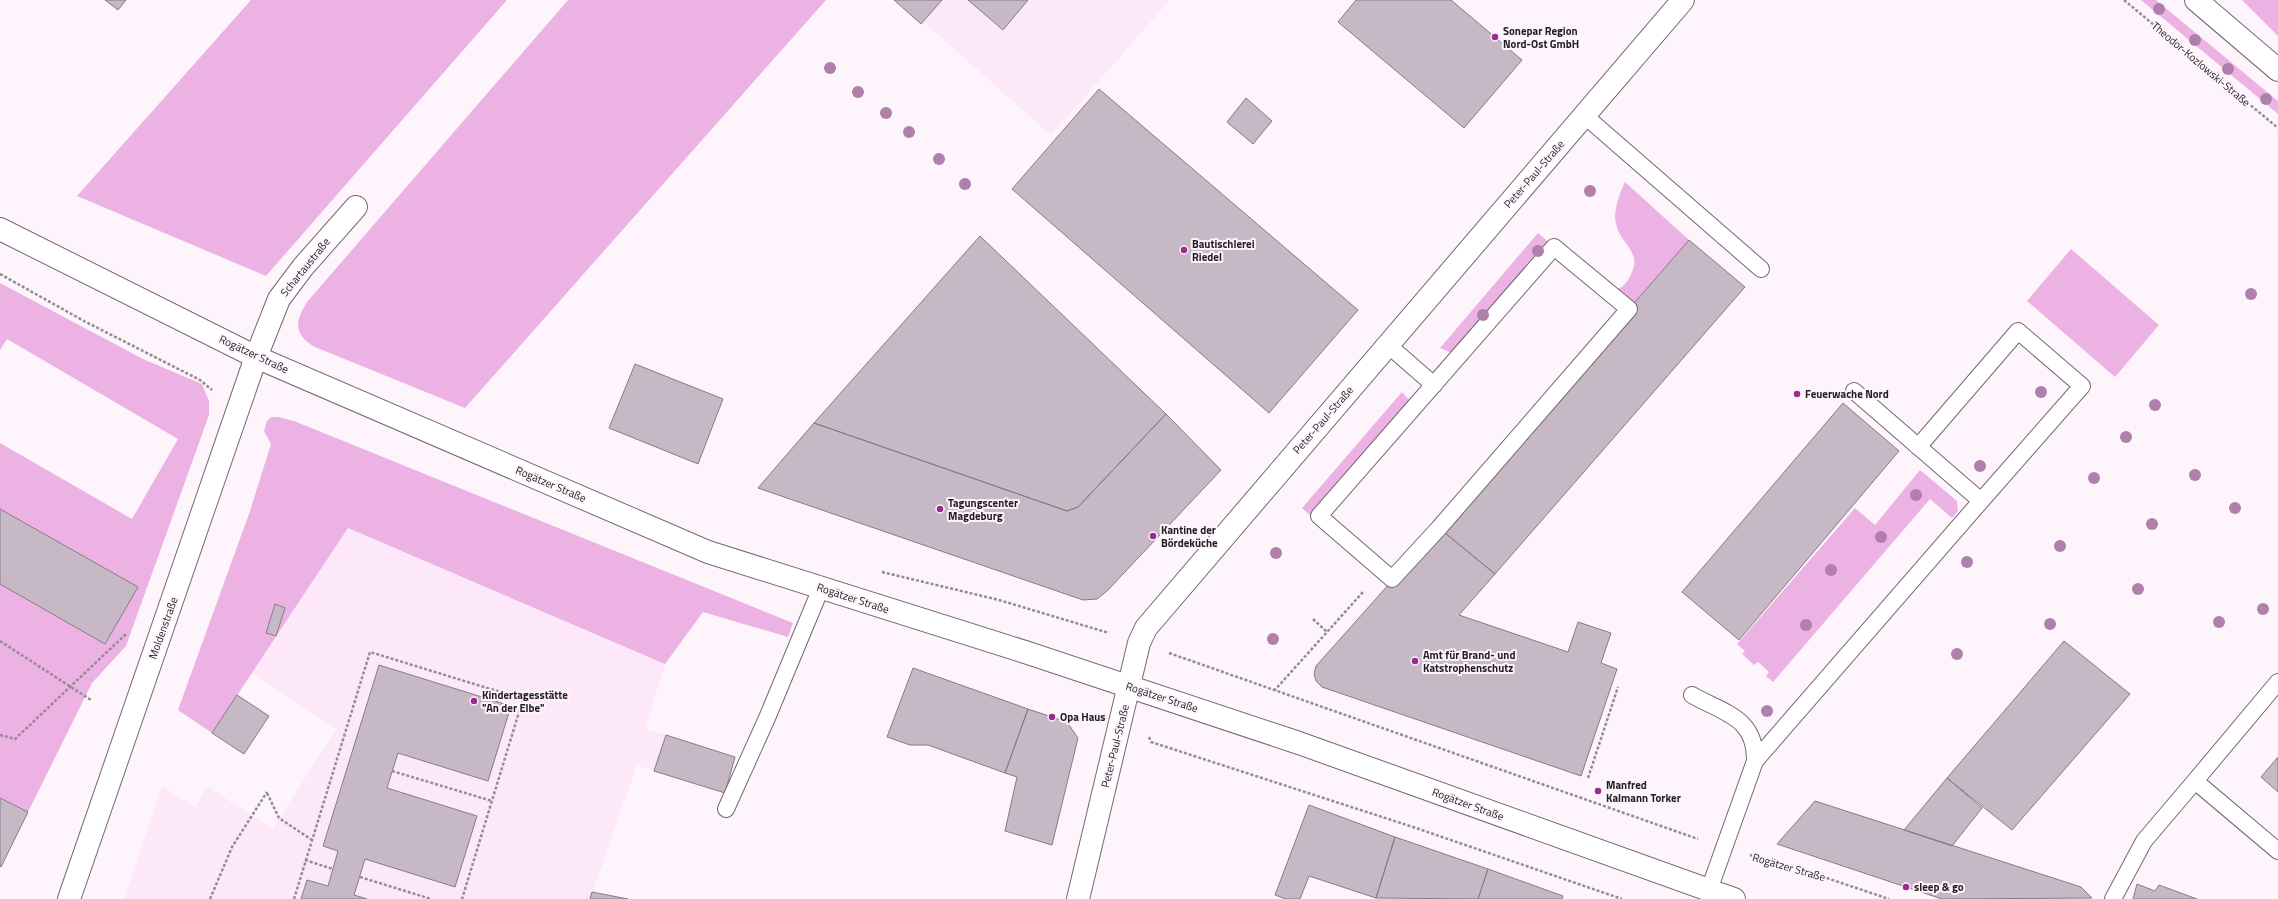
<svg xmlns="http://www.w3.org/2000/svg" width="2278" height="899" font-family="'Titillium Web',sans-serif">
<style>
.built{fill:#fde8fa}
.green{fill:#ebb2e3}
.building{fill:#c7b8c5;stroke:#887a86}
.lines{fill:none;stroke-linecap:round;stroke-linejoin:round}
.service-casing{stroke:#756873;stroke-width:18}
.minor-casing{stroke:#756873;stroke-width:24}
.tertiary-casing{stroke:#756873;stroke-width:24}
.secondary-casing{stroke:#756873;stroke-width:24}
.path{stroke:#948c93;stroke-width:2.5;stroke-dasharray:3 2;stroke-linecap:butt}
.service{stroke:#fff;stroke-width:16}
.minor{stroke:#fff;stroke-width:22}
.tertiary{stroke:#fff;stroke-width:22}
.secondary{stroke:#fff;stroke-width:22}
.tree{fill:#ae80ab}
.poi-dot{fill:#972d90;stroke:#fdf4fc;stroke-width:1.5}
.labels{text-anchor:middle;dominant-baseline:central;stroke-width:4;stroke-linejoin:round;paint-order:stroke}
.poi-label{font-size:11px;font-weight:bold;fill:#231d22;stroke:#fdf4fc;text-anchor:start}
.street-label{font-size:11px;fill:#231d22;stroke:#fdf4fc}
</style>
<rect width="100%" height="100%" fill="#fdf4fc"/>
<path class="built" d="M899,0H1170L1051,135Z
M348,528L665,664L645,729L666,735L654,771L637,765L590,899H124L162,786L195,807L207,786L272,829L337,729L252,673Z"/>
<path class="green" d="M251,0H507L266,276L77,196Z
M568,0H826L465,408L315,347C293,335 295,321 307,302Z
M2141,0H2156L2278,101V114Z
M2242,0H2278V36Z
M1625,182L1689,240L1629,309L1614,290C1623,288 1627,283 1631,274C1643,252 1620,244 1616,224C1613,211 1619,195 1625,182Z
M1538,233L1554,247L1454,354L1440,348Z
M2071,249L2159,325L2115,377L2027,301Z
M0,283L143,359L202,384L209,401V415L126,646L92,683L28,812L0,798V584L105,644L138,587L0,509V443L132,519L178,439L7,339L0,350Z
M1402,392L1410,401L1320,516L1387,584L1302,508Z
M271,417H279L294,421L793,623L788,637L703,612L665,664L348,528L212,733L178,710L250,511L271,444L264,431L267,421Z
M1920,470L1957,501L1958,511L1952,518L1930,499L1773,682L1766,676L1769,672L1758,662L1754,665L1742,654L1745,651L1737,644L1855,508L1875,525Z"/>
<path class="building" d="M105,0H126L118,10Z
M894,0H942L921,24Z
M968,0H1028L1003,30Z
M1356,0H1451L1522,60L1464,128L1338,22Z
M1099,89L1358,310L1269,413L1012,189Z
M1246,98L1272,121L1253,144L1227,122Z
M980,236L1166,414L1078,507L1067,511L814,423Z
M1689,240L1745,287L1495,574L1439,528Z
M635,364L723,399L698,464L609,428Z
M1843,403L1899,451L1739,640L1682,592Z
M1166,414L1221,470L1107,591L1097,599L1083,600L758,488L814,423L1067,511L1078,507Z
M0,509L138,587L105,644L0,584Z
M1439,528L1495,574L1459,615L1568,652L1578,622L1611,633L1601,663L1617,669L1581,776L1322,687L1316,681L1314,674L1316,666Z
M275,604L285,608L276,636L266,633Z
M2064,641L2130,694L2012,830L1947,778Z
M379,665L511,706L488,781L398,753L387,788L477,816L455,887L365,859L354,895L367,899H301L307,880L328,886L338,851L323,846Z
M913,668L1028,709L1005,773L928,745H910L887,737Z
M237,695L269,716L244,754L212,733Z
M1028,709L1067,722L1078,738L1052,845L1005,831L1017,777L1005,773Z
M666,735L735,757L725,793L654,771Z
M2278,757V792L2261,777Z
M1947,778L1982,808L1952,846L1904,830Z
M0,798L28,812L1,867L0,866Z
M1815,801L2081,887L2092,898L1942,899L1777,844Z
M1309,805L1395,837L1376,898L1309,876L1300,899H1286L1275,895Z
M1395,837L1488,869L1478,899L1376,898Z
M1488,869L1563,896L1562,899H1478Z
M2137,884L2155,891L2159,885L2197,899H2133Z
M592,892L628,899H590Z"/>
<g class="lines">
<g class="service-casing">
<path id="service" d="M1585,116L1761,269
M1554,247L1629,309L1439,528L1392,579L1319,516Z
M1388,345L1434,385
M1918,447L2018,331L2082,386L1981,501
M2278,682L2195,781L2278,851
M1692,695C1723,713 1756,717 1755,761L1709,890
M1755,761L1981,501L1854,391
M726,809L767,718L821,588
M2113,899L2144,841L2195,781"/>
</g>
<g class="minor-casing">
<path id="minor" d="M69,899L256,357L279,299L303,267L356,207
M1078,899L1139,643L1146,628L1683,0"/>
</g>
<g class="tertiary-casing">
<path id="tertiary" d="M0,229L256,357L708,552L1025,652L1299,743L1734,899"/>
</g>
<g class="secondary-casing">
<path id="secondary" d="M2196,0L2278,70"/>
</g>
<path class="path" d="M2124,0L2278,128
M0,274L84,321L200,380L212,390
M882,572L999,600L1109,633
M1313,619L1327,632
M0,641L91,700
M1169,653L1698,839
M1274,691L1363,592
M0,735L15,739L127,633
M1149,737L1151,742L1416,828L1622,899
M392,771L492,801
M1588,778L1618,687
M267,793L279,818L312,840
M1750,855L1797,868L1889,899
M305,860L333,869
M360,877L431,899
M210,899L232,847L267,792
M294,899L370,652L523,699L462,899"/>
<use href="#service" class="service"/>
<use href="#minor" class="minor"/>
<use href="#tertiary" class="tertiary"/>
<use href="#secondary" class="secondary"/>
</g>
<g class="tree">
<circle cx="2159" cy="9" r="6"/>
<circle cx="2195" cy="40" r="6"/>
<circle cx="830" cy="68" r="6"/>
<circle cx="2228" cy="69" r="6"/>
<circle cx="858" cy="92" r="6"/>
<circle cx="2266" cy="99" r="6"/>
<circle cx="886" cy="113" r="6"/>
<circle cx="909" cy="132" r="6"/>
<circle cx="939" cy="159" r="6"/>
<circle cx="965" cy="184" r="6"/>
<circle cx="1590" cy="191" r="6"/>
<circle cx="1538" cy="251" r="6"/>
<circle cx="2251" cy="294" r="6"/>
<circle cx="1483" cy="315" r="6"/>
<circle cx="2041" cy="392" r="6"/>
<circle cx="2155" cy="405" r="6"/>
<circle cx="2126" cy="437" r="6"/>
<circle cx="1980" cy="466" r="6"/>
<circle cx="2195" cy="475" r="6"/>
<circle cx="2094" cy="478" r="6"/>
<circle cx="1916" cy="495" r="6"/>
<circle cx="2235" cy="508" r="6"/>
<circle cx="2152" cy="524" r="6"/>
<circle cx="1881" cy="537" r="6"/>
<circle cx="2060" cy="546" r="6"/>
<circle cx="1276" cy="553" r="6"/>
<circle cx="1967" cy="562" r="6"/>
<circle cx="1831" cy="570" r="6"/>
<circle cx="2138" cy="589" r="6"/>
<circle cx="2263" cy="609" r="6"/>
<circle cx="2219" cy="622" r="6"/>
<circle cx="2050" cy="624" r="6"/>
<circle cx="1806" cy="625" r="6"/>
<circle cx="1273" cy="639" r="6"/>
<circle cx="1957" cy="654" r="6"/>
<circle cx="1767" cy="711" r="6"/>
</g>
<g class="poi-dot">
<circle cx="1495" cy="37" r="4"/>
<circle cx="1184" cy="250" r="4"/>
<circle cx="1797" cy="394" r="4"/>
<circle cx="940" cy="509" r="4"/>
<circle cx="1153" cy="536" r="4"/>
<circle cx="1415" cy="661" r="4"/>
<circle cx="474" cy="701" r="4"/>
<circle cx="1052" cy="717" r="4"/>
<circle cx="1598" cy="791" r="4"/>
<circle cx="1906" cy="887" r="4"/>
</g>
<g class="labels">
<g class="poi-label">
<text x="1503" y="31">Sonepar Region<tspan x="1503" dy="13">Nord-Ost GmbH</tspan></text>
<text x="1192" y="244">Bautischlerei<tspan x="1192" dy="13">Riedel</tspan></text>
<text x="1805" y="394">Feuerwache Nord</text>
<text x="948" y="503">Tagungscenter<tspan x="948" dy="13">Magdeburg</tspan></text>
<text x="1161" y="530">Kantine der<tspan x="1161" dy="13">Bördeküche</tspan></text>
<text x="1423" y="655">Amt für Brand- und<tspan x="1423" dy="13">Katstrophenschutz</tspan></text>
<text x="482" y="695">Kindertagesstätte<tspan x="482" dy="13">"An der Elbe"</tspan></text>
<text x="1060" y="717">Opa Haus</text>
<text x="1606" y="785">Manfred<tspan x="1606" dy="13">Kalmann Torker</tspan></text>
<text x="1914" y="887">sleep &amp; go</text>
</g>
<g class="street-label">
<text transform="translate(2201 64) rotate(40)">Theodor-Kozlowski-Straße</text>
<text transform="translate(1534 174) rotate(-49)">Peter-Paul-Straße</text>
<text transform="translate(305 267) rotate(-51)">Schartaustraße</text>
<text transform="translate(254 354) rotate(25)">Rogätzer Straße</text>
<text transform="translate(1323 420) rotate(-49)">Peter-Paul-Straße</text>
<text transform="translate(551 484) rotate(23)">Rogätzer Straße</text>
<text transform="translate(853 598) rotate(18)">Rogätzer Straße</text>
<text transform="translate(163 628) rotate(-70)">Moldenstraße</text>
<text transform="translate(1162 697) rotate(18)">Rogätzer Straße</text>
<text transform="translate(1115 746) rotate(-76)">Peter-Paul-Straße</text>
<text transform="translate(1468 804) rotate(20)">Rogätzer Straße</text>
<text transform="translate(1789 867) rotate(16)">Rogätzer Straße</text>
</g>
</g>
</svg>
